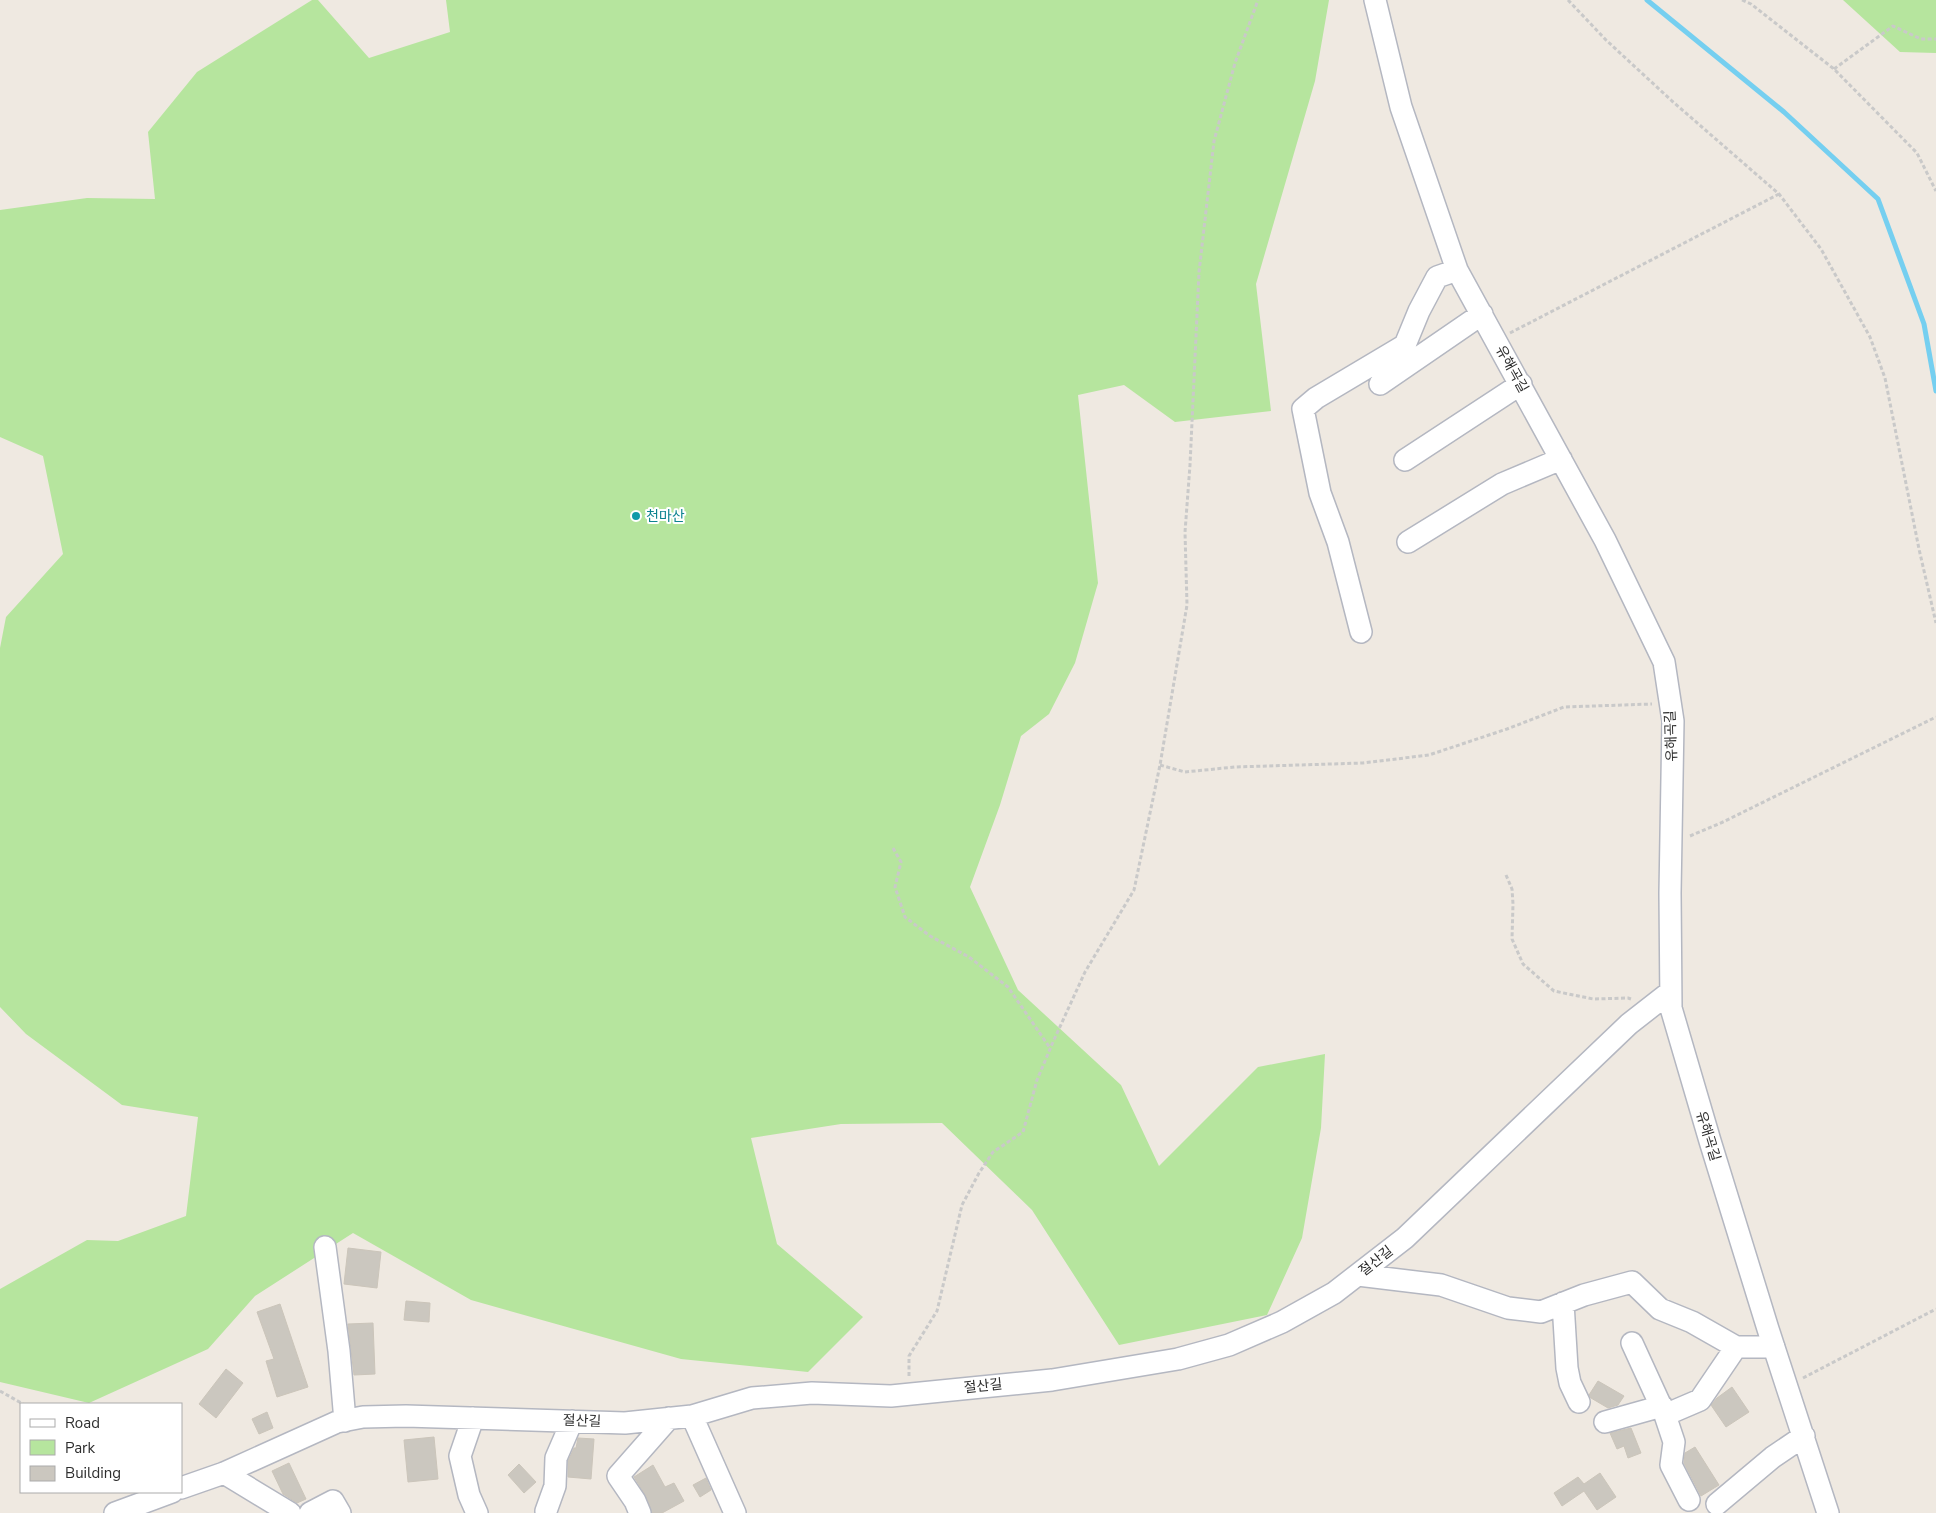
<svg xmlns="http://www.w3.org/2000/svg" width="1936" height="1513" font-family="'Nunito Sans','Noto Sans KR',sans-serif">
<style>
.green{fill:#b6e59e}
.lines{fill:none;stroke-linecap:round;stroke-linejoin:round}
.stream{stroke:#75cff0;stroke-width:5}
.building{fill:#cbc7bf;stroke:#cbc5ba}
.minor-casing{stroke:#b4b7c1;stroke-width:24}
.path{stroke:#c9c9c9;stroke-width:3;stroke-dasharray:4 2.5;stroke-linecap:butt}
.minor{stroke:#fff;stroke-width:21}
.culture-dot{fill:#0f9aa8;stroke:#fff;stroke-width:2}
.labels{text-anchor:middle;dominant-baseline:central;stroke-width:4;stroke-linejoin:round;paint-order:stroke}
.street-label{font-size:14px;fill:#2e2e2e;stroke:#fff}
.culture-label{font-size:14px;fill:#0d838f;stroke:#fff;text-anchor:start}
</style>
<rect width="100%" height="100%" fill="#efe9e1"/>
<path class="green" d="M312,0H318L369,58L450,32L446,0H1329L1315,81L1256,284L1271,411L1175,422L1124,385L1078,395L1098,583L1075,663L1049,714L1021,736L1000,805L970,887L1018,990L1121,1085L1159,1166L1258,1067L1325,1054L1321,1128L1302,1238L1267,1315L1119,1345L1032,1210L942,1123L841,1124L751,1138L777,1244L863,1317L808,1372L681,1359L471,1300L353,1233L255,1296L208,1349L89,1403L0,1382V1289L87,1240L118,1241L186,1216L198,1117L122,1105L26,1034L0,1007V648L6,617L63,554L43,456L0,437V210L87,198L155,199L148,132L197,72Z
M1843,0H1936V53L1900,52Z"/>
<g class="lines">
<path class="stream" d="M1647,0L1784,112L1878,199L1924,324L1936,391"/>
</g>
<path class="building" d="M348,1248L381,1252L377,1288L344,1284Z
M406,1301L430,1303L429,1322L404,1320Z
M280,1304L308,1387L277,1397L266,1361L274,1359L257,1312Z
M373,1323L375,1374L354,1375L348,1324Z
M226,1369L243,1383L216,1418L199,1404Z
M1598,1381L1624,1396L1618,1405L1608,1408L1591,1398L1589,1395Z
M1732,1387L1749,1412L1726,1427L1711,1405L1717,1398Z
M267,1412L273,1428L259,1434L252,1419Z
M1631,1428L1641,1453L1628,1458L1624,1446L1617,1449L1610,1433Z
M434,1437L438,1479L408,1482L404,1440Z
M578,1438L594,1439L591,1479L568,1477V1461L574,1448H576Z
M1695,1447L1719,1485L1701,1496L1684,1463L1685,1453Z
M289,1463L306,1499L297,1503L283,1494L272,1471Z
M519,1464L536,1482L524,1493L508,1475Z
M653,1465L665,1487L674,1483L684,1501L662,1513H652L646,1496L634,1477Z
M1600,1473L1616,1497L1597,1510L1584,1491L1562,1506L1554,1493L1578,1477L1584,1484Z
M706,1478L711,1490L700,1497L693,1485Z"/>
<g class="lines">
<g class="minor-casing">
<path id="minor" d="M1375,0L1401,107L1457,270L1605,540L1664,662L1673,721L1670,893L1671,1008L1710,1141L1768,1329L1828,1513
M1380,384L1482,314
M1405,460L1521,384
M1408,542L1502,484L1561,459
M1361,632L1338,542L1320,493L1303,409L1316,398L1405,345L1419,311L1437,277L1457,270
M325,1247L339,1351L345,1421
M1358,1275L1441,1285L1508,1308L1541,1312L1584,1295L1632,1282L1660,1309L1692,1322L1736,1347
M1563,1303L1567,1368L1570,1383L1579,1402
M1632,1343L1665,1415
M692,1416L735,1513
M473,1418L460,1456L469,1495L477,1513
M1605,1422L1662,1406
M224,1473L290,1513
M181,1488L224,1473L337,1422L363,1417L406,1416L625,1423L692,1416L752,1398L812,1393L891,1396L1052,1380L1178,1359L1229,1345L1282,1322L1334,1293L1405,1238L1629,1024L1670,992
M1689,1500L1671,1465L1674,1442L1665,1415L1700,1400L1736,1347H1774
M1717,1504L1773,1457L1804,1436
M546,1511L555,1486L556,1458L572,1421
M115,1513L172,1492
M310,1513L333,1501L340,1513
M640,1513L635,1501L618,1476L669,1418"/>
</g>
<path class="path" d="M1568,0L1606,40L1672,101L1779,194L1821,249L1870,337L1885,378L1919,549L1936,623
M1742,0L1751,4L1834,69L1917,153L1936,191
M1834,69L1893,26L1921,39H1936
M1510,333L1779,194
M1160,765L1185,772L1235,767L1363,763L1429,755L1507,729L1564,707L1652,704
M1690,836L1723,822L1936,717
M893,848L901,862L895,887L905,917L930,936L969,957L1008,987L1050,1048
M1506,875L1512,889L1513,904L1512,939L1523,964L1554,991L1593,999L1628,998L1631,999
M909,1376V1356L937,1311L962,1205L979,1173L993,1152L1023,1132L1037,1080L1053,1042L1085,972L1134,890L1160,765L1187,605L1185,532L1190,465L1199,272L1214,141L1235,63L1258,0
M1803,1378L1936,1309
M0,1391L23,1404"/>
<use href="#minor" class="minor"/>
</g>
<circle class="culture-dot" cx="636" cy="516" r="5"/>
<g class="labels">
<g class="street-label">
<text transform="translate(1512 369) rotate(61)">유해곡길</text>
<text transform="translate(1671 736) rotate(-92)">유해곡길</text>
<text transform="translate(1708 1136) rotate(73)">유해곡길</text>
<text transform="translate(1376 1261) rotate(-38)">절산길</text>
<text transform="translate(983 1386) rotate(-6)">절산길</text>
<text transform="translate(582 1421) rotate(2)">절산길</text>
</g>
<g class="culture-label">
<text x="646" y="516">천마산</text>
</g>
</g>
<rect x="20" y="1403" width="162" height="90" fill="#ffffff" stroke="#ababab"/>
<rect x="30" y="1419" width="25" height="8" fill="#ffffff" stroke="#ababab"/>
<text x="65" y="1428" font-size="15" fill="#2e2e2e">Road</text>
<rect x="30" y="1440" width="25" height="15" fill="#b6e59e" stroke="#ababab"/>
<text x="65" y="1453" font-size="15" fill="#2e2e2e">Park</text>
<rect x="30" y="1466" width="25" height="15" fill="#cbc7bf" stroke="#ababab"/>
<text x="65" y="1478" font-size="15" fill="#2e2e2e">Building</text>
</svg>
